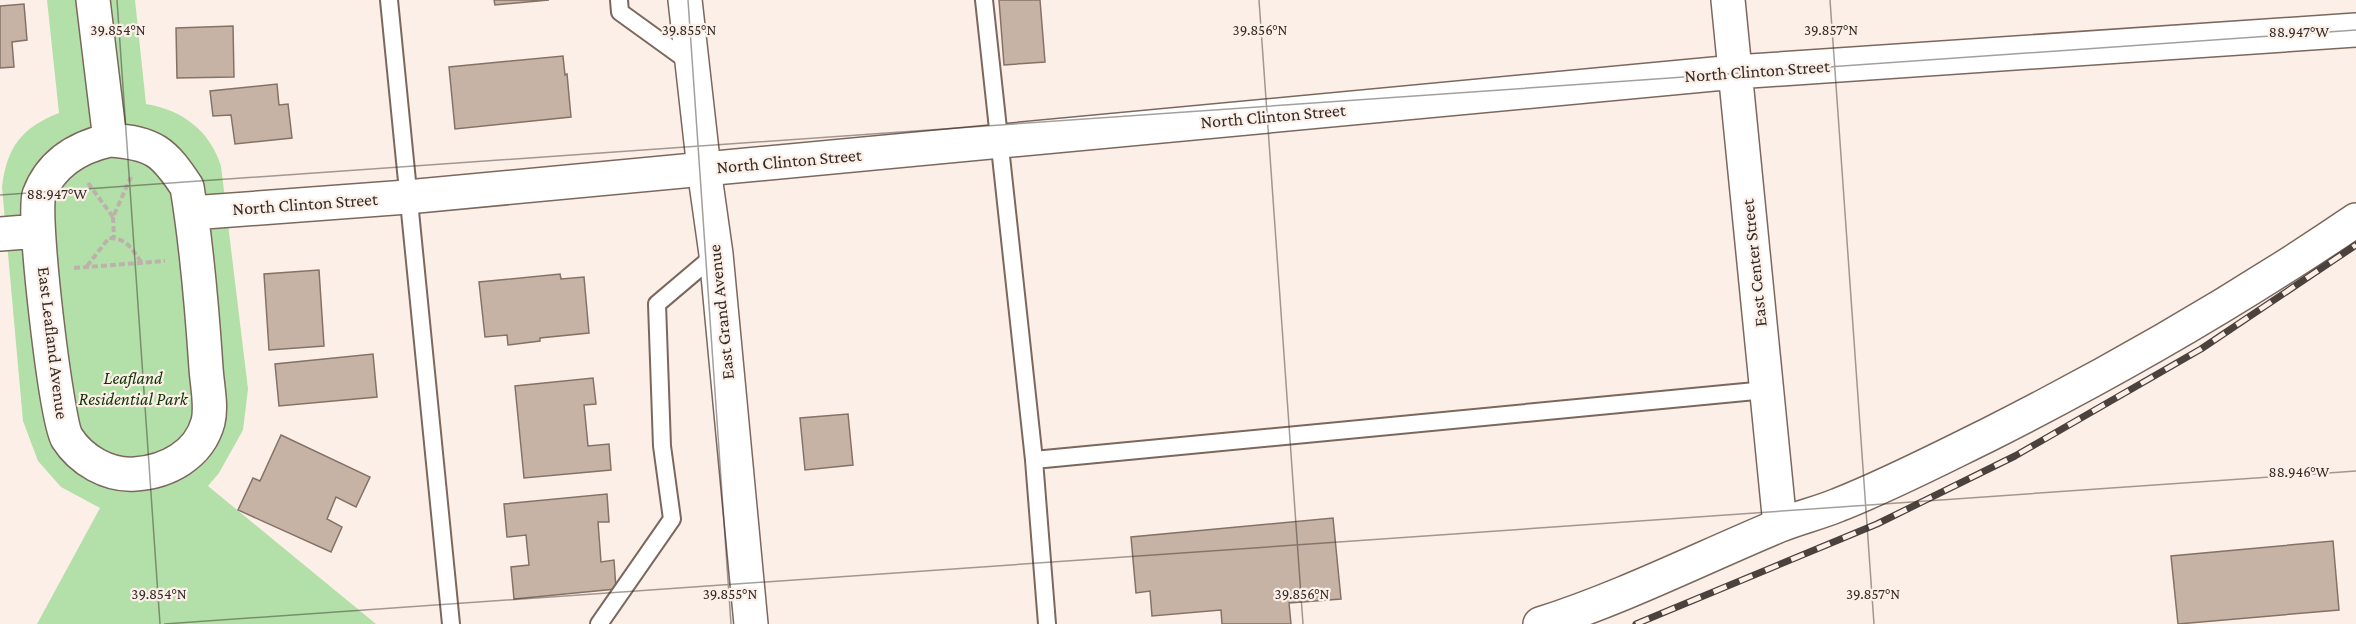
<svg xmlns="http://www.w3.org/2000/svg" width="2356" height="624" font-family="'Crimson Pro',serif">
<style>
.green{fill:#b3e0a8}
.building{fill:#c7b3a6;stroke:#857266;stroke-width:1.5}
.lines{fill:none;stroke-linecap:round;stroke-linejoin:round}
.lane-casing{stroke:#7b685d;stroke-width:20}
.street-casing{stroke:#7b685d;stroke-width:36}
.secondary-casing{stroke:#7b685d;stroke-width:36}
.path{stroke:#bdb1ab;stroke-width:4;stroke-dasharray:6 3;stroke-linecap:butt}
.lane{stroke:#fff;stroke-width:16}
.street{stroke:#fff;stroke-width:33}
.secondary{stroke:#fff;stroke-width:33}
.rail-casing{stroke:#4b423d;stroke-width:7}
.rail{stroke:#fcefe8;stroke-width:4.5;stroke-dasharray:14;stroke-linecap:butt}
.ticks{fill:none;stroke:#332b26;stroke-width:1.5;stroke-opacity:0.45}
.labels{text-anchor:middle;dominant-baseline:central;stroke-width:4.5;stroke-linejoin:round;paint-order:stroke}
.street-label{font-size:18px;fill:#332b26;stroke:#fcefe8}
.park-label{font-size:18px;font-style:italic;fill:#103605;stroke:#fcefe8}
.ticks-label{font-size:15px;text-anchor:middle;fill:#332b26;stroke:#fcefe8;stroke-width:4.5;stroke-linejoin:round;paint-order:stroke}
</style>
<rect width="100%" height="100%" fill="#fcefe8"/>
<path class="green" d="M47,0H135L146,104C183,110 210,131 221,166L248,389L243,430L219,473L208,486L376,624H37L100,508L61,487L38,461L23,421L2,187C7,147 21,128 59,113Z"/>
<path class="building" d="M494,0H549L495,5Z
M999,0H1040L1045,62L1004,65Z
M24,4L27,40L12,42L14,67L0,68V6Z
M233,26L234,77L177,78L176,28Z
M563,56L565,75L567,74L571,117L455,129L449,67Z
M277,84L279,105L288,104L292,138L235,144L231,115L213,116L210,91Z
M319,270L324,346L269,350L264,274Z
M560,274L561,279L584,277L589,333L540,338V341L508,345L507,335L485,337L479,282Z
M373,354L377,397L279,406L275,364Z
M593,378L596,404L584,405L588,446L609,444L611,470L524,478L515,386Z
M848,414L853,465L805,470L800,418Z
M281,435L370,477L356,507L336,497L327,519L342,527L331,552L238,510L253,478L260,481Z
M607,494L609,522H598L601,562L614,560L616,589L514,599L511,567L529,565L526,535L507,537L504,504Z
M1333,518L1341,599L1289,603L1291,624H1222L1221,610L1152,616L1150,591L1136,593L1131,537Z
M2333,541L2339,610L2178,624L2171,556Z"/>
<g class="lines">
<g class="lane-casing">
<path id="lane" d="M389,0L451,624
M619,0L620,12L692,64
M984,0L1034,460L1047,624
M1034,460L1766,390
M599,624L672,519L662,446L657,304L716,254"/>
</g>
<g class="street-casing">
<path id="street" d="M93,0L110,140
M1728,0L1780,525
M110,140C154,143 164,152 187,187C197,247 202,308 206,368C207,385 212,406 208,422C199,455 167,472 135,474C108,476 81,460 67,438C56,420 32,213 39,195C51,163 78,147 110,140Z
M191,213L407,197L1735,72L2356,30
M0,234L38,231
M1540,624C1622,598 1699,559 1778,526C1797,518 1819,513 1838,505C1889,485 1939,459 1988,435C2115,371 2238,300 2356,220"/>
</g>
<g class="secondary-casing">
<path id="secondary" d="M685,0L704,169L716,254L751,624"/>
</g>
<path class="path" d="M88,183L113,217L131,177
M113,217L114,238
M87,266L109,238C128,239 131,248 141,262
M74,268L165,261"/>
<use href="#lane" class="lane"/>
<use href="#street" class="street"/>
<use href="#secondary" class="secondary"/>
<g class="rail-casing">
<path id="rail" d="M1636,624L1877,524L2015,456L2201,349L2356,245"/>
</g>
<use href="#rail" class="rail"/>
</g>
<path class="ticks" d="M117,0L160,624M688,0L731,624M1259,0L1303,624M1830,0L1874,624M0,195L2356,30M164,624L2356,471"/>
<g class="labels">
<g class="street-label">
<text transform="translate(1757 71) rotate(-4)">North Clinton Street</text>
<text transform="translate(1273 116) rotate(-5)">North Clinton Street</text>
<text transform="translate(789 161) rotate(-5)">North Clinton Street</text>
<text transform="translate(305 204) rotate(-4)">North Clinton Street</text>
<text transform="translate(1754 263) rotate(-96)">East Center Street</text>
<text transform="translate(721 312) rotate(-96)">East Grand Avenue</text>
<text transform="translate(53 343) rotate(83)">East Leafland Avenue</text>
</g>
<g class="park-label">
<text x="133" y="378">Leafland<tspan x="133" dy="21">Residential Park</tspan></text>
</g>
</g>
<g class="ticks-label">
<text x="118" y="35">39.854°N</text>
<text x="689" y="35">39.855°N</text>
<text x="1260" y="35">39.856°N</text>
<text x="1831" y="35">39.857°N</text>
<text x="2299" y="37">88.947°W</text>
<text x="57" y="199">88.947°W</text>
<text x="2299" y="477">88.946°W</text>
<text x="159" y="599">39.854°N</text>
<text x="730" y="599">39.855°N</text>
<text x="1302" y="599">39.856°N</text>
<text x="1873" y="599">39.857°N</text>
</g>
</svg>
